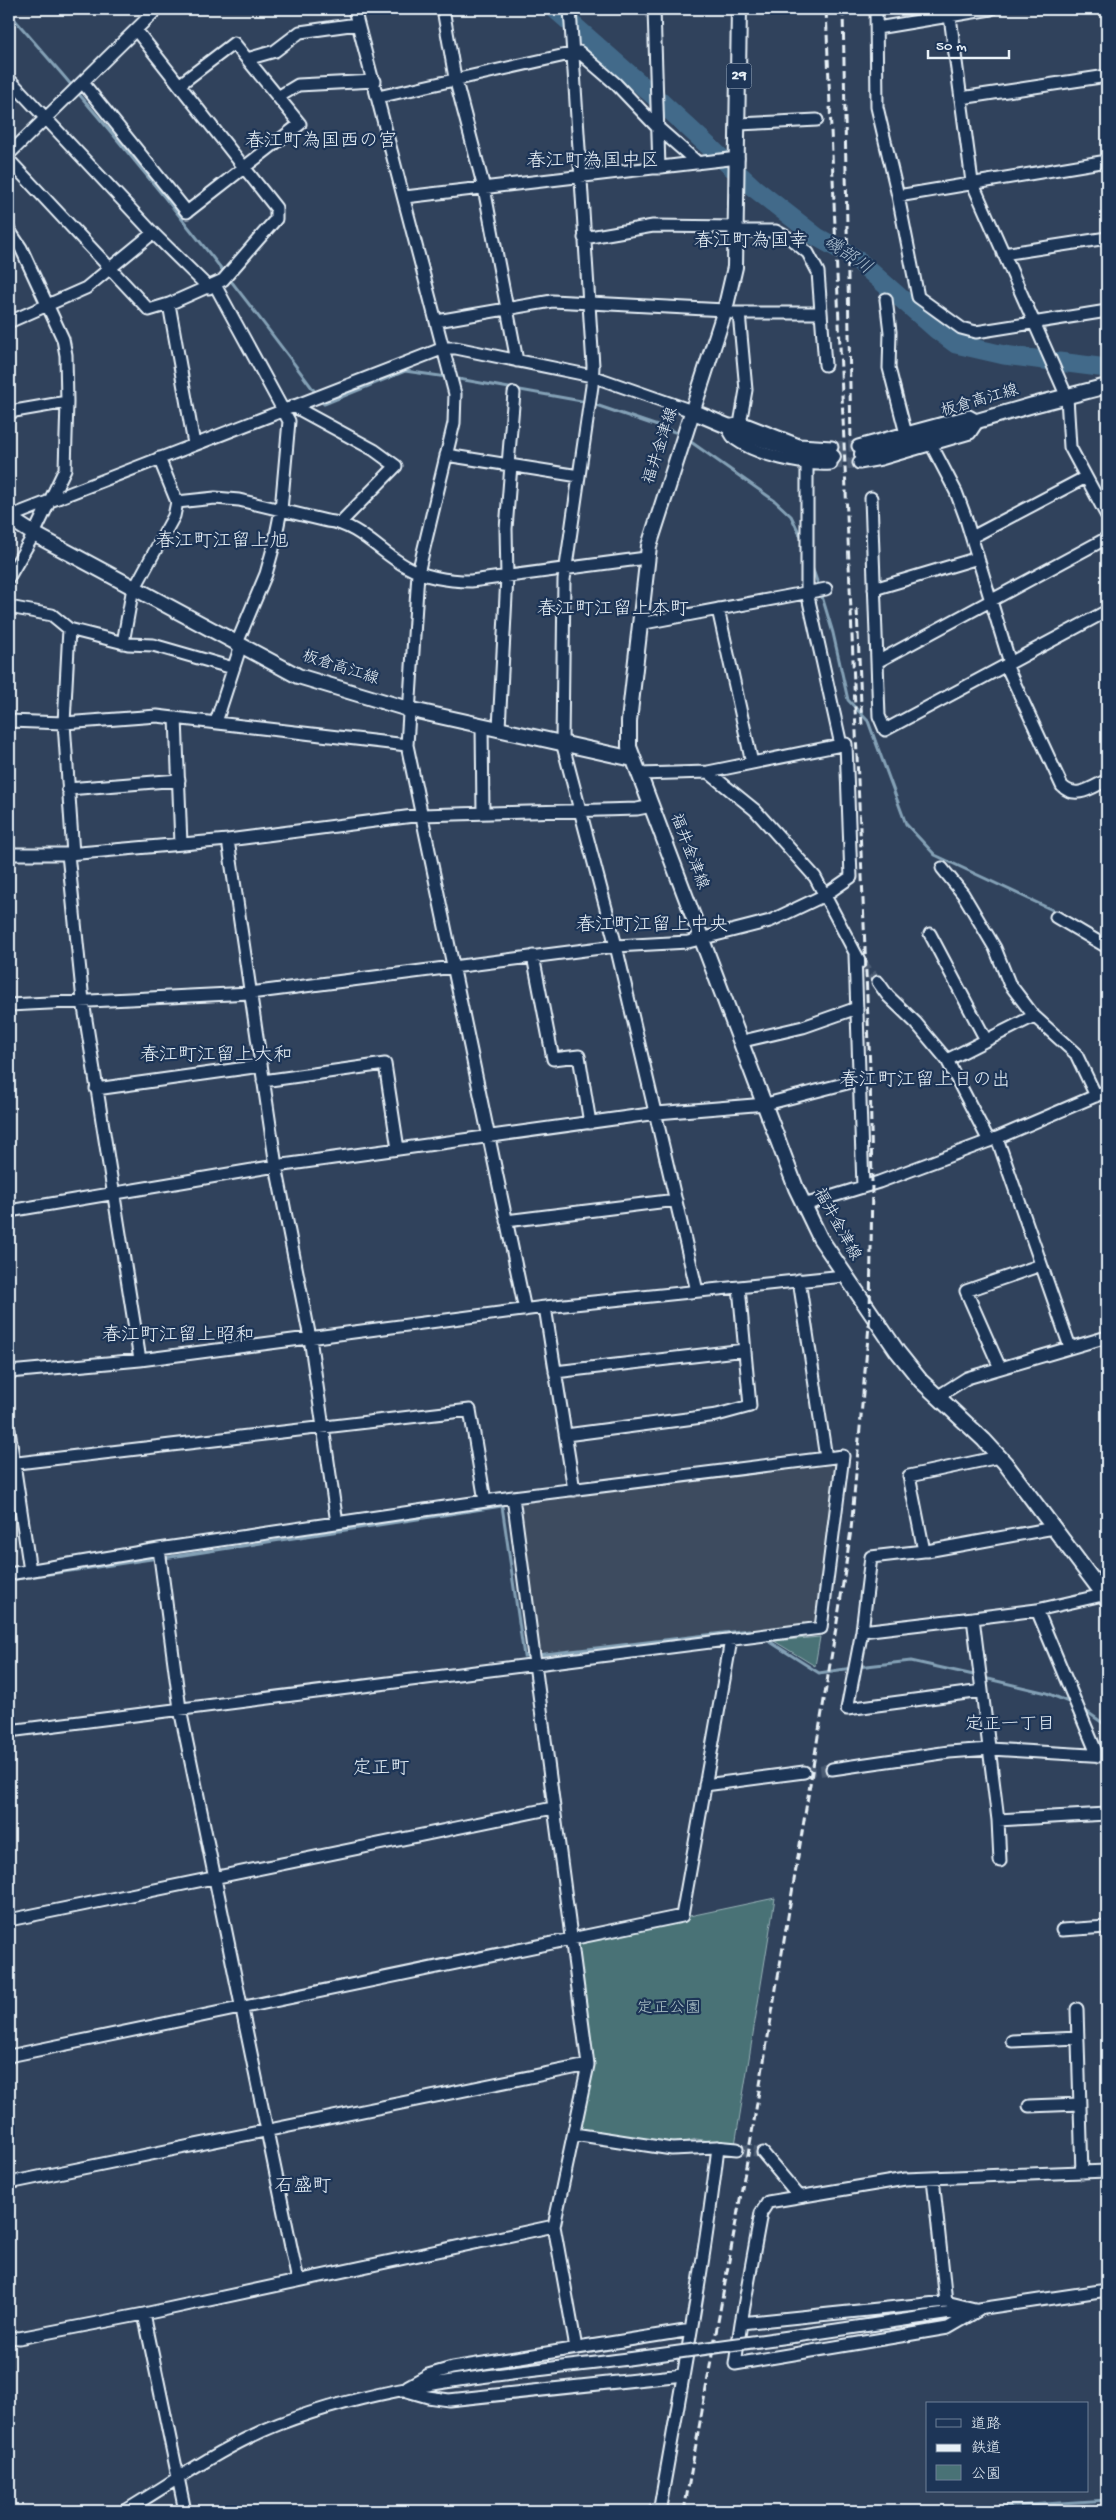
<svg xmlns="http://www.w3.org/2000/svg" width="1116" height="2520" font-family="'Gochi Hand','Klee One',sans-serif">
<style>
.built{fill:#3d4c5f}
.green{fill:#497276;stroke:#98b2b7}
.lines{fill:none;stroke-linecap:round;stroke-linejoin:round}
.stream{stroke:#84a1b6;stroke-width:3}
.river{stroke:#426b8a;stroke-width:19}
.minor-tunnel{stroke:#4c5c73;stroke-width:11;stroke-dasharray:11 5.5;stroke-linecap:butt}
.major-tunnel{stroke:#4c5c73;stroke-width:14;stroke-dasharray:14 7;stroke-linecap:butt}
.minor-casing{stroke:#e8f1f8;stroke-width:15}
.major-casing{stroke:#e8f1f8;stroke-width:18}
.minor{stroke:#1d3557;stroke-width:11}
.major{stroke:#1d3557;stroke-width:14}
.rail{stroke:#e8f1f8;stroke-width:3;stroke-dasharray:8 4;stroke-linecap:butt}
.minor-bridge-casing{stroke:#e8f1f8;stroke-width:15;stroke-linecap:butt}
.minor-bridge{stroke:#1d3557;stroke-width:11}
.labels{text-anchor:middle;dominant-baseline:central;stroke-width:4.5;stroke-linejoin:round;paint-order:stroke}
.shield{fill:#1d3557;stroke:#abb9c8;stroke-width:1}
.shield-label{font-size:15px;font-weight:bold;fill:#e8f1f8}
.street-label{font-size:16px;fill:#e8f1f8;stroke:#1d3557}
.park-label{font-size:16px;fill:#b0c5ca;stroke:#1d3557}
.water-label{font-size:18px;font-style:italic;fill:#aec2d2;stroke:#1d3557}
.neighbourhood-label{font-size:18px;fill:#e8f1f8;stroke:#1d3557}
.quarter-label{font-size:19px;fill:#e8f1f8;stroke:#1d3557}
</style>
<rect width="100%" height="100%" fill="#30425c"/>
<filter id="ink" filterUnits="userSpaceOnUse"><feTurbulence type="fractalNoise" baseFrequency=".02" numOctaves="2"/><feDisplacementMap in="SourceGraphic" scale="10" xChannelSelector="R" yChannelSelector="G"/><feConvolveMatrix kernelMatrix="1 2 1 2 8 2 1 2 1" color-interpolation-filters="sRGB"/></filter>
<g filter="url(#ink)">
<path class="built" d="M834,1464L839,1468L817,1620L813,1624L543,1657L540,1654L520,1506L524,1503L654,1484Z"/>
<path class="green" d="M820,1637L815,1666L774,1641Z
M775,1898L735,2145L696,2139L674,2145L574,2130L588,2065L571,1941Z"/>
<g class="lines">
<path class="stream" d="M9,13C119,138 225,269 324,404L405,371L447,377
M453,378L587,402
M593,404L675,432
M691,442L775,501L791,516L802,539
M812,567L819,587
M821,593L833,633L848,700L868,721L906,824L935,855L1061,914
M1071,919L1107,940
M164,1558L502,1506L524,1656L531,1655
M9,1580L158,1558
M764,1638L819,1673L852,1668
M537,1655L749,1630L754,1633
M858,1667L911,1661L978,1676
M984,1678L1047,1693L1071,1703
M1083,1709L1107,1726
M934,2511L1107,2500"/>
<path class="river" d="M555,9L662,103L754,188L817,237L855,258L937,330L956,344L1004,355L1107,368"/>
<path class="minor-tunnel" d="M832,447L858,446
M831,464L859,463
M860,962L878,982
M804,1772L832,1769
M737,2149L763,2153"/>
<path class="major-tunnel" d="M833,457L862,454"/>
<g class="minor-casing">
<path id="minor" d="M354,9L455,394L454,423L418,573L407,745L525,1310
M443,9L455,78L484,188L517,361
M570,9L593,366L592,386L564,580L562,742L616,946L697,1291
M654,9L659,168
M876,9L877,107L898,196L918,297L961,328L976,332L1107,311
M949,9L972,182L1067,397L1070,447L1107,516
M877,28L991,9
M136,30L276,208V219L223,280L169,304L194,444
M247,59L275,51L300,32L357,24
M9,79L153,233L209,288
M83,83L187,212L300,124L234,43L179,85
M278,97L298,85L375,81
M378,97L579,52L616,84L657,127L698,163
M961,98L1107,76
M739,124L817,120
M9,154L157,9
M9,160L149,310L169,304
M898,196L1107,161
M405,197L738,158
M9,230L21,248L63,339L66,355L67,402L65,469L34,534L9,577
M737,231H776L791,239L808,253L818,272L825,365
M584,238L653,226L737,227
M1003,254L1107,238
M215,285L289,421L281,510L274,545L266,574L237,643
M886,299L890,332L889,368L906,434
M733,313H821
M739,313L746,390L740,424
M437,321L552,301L725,310
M9,322L86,288L153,233
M293,406L374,450L396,466L341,522
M9,412L67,402
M931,444L956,492L965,516L1010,663
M858,446L969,416L978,421L970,433L881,459L859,463
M446,455L579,476
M807,464V592L841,745
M831,464C804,466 757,455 735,439C731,436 729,430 727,426L743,423L799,445L832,447
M508,465L514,393
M871,498L879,716L885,730L1107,611
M177,502L215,498L239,500L327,521C357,523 381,553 407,567C427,578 448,581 471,581L646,558
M9,517L444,348H456L592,376L692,411
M972,537L1086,477
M874,589L978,558
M9,607L52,615L69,629L128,644L153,645L233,668
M718,609L752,763
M639,624L826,589
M69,629L64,723L73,854
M123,643L132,593L174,516L177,502L159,458
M877,662L1107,538
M1006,665L1062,786C1076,800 1092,787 1107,780
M176,718L181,844
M9,721L64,723L157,716L407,745
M216,722L241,645
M482,725L483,813
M499,728L507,577L506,529L511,465
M708,772L755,810L815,877L860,962
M68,789L179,780
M228,840L276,1166L310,1338L337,1523
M9,854H68L228,840L421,815L637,809L652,806
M68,854L83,1001L140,1360
M942,868L963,894L995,948L1009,983L1034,1016L1076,1054L1096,1096
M1056,917L1107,947
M930,934L986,1040
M855,955L863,1187
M533,956L553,1059L579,1056L590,1123
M878,982L888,996L916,1023L947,1060L989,1141
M9,1005L250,993L616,946L688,942L770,921L825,895L851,877L846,744L708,772L639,774
M743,1041L803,1027L857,1008
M947,1060L1034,1016
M263,1081L385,1064L398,1149
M96,1089L261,1066
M997,1138L1070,1347
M804,1205L879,1182L997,1138L1107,1091
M9,1211L276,1166L657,1113L766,1104L859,1080
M506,1221L676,1200
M799,1280L826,1458
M545,1307L574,1490
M1000,1368L966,1291L1041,1265
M9,1372L140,1360L545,1307L844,1276
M555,1372L745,1350
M937,1397L967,1378L1107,1337
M9,1430L30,1571
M566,1435L717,1415L750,1406L739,1287
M9,1464L470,1410L485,1501
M159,1549L180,1709L298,2281
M927,1551L1054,1528
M9,1574L159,1549L513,1497L843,1456L821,1628L9,1731
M1037,1610L1098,1756
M862,1631L973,1618
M982,1691L847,1709L862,1631L871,1557L924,1551L909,1476L999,1457
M832,1769L949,1752L990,1749L1107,1756
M705,1785L804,1772
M998,1820L1107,1814
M1000,1861L998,1820L973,1618L1037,1610L1107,1594
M9,1920L553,1808
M1062,1930L1107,1927
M1077,2009L1082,2173
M1012,2041L1078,2038
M9,2056L682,1916L731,1640
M1029,2106L1080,2104
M574,2134L672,2149L716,2147L737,2149
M763,2153L799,2196
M933,2178L946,2302
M9,2183L588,2065
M554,2226L576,2348
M946,2302L979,2310L948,2328L735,2364L741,2323Z
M144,2314L185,2511
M741,2323L761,2213L768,2202L905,2179L1107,2171
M796,2336L1107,2290
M9,2337L19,2338L144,2314L554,2226L588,2065L513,1497
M408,2386L428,2375L452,2368L691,2330
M407,2391L428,2397L449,2400L683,2375
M125,2511C175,2481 225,2445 279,2424C390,2381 512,2374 628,2359
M654,2511L660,2507C681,2387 704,2268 718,2147"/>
</g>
<g class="major-casing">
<path id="major" d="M739,9L735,267L725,310L649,546L629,721V747L796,1188L820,1238L897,1351L921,1381L984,1440L1005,1463L1107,1599
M692,411C739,431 782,451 833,457
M862,454L1033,405L1107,386
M9,518L34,534L298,676L408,709L633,759"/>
</g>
<use href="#minor" class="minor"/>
<use href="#major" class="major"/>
<path class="rail" d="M843,9L851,441
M857,609L862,728
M684,2511L753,2127L839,1610L851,1530L870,1314L872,1184L870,1069L826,9"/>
<g class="minor-bridge-casing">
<path id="minor-bridge" d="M628,2359L796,2336"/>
</g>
<use href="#minor-bridge" class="minor-bridge"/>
</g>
</g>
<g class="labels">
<rect class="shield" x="726.5" y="63.5" width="25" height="25" rx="4"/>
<g class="shield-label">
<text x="739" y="76">29</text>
</g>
<g class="street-label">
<text transform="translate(980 402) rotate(-16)">板倉高江線</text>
<text transform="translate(662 446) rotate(-72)">福井金津線</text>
<text transform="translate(340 669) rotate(18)">板倉高江線</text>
<text transform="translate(688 852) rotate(69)">福井金津線</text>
<text transform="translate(836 1225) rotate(61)">福井金津線</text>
</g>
<g class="park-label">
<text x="669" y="2009">定正公園</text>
</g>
<g class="water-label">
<text transform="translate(847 256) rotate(34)">磯部川</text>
</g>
<g class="neighbourhood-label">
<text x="1010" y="1725">定正一丁目</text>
</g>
<g class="quarter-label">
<text x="321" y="142">春江町為国西の宮</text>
<text x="593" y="162">春江町為国中区</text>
<text x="751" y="242">春江町為国幸</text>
<text x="222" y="542">春江町江留上旭</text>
<text x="613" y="610">春江町江留上本町</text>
<text x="652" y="926">春江町江留上中央</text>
<text x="216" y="1056">春江町江留上大和</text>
<text x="925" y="1081">春江町江留上日の出</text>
<text x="178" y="1336">春江町江留上昭和</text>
<text x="381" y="1769">定正町</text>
<text x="303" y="2187">石盛町</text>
</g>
</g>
<rect width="1116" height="2520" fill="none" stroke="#1d3557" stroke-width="30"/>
<rect x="15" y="15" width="1086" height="2490" fill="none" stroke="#e8f1f8" stroke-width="2" filter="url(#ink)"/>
<rect x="926" y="2402" width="162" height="90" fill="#1d3557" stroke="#6e8097"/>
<rect x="936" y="2419" width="25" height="8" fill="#1d3557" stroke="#6e8097"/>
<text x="971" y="2428" font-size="15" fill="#e8f1f8">道路</text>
<rect x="936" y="2444" width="25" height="8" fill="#e8f1f8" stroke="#6e8097"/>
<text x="971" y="2452" font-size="15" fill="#e8f1f8">鉄道</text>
<rect x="936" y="2465" width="25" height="15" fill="#497276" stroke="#6e8097"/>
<text x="971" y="2478" font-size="15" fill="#e8f1f8">公園</text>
<path d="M928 50v8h81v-8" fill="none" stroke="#e8f1f8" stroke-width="2.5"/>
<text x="936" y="50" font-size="15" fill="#e8f1f8" stroke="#1d3557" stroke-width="4" paint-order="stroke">50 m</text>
</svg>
